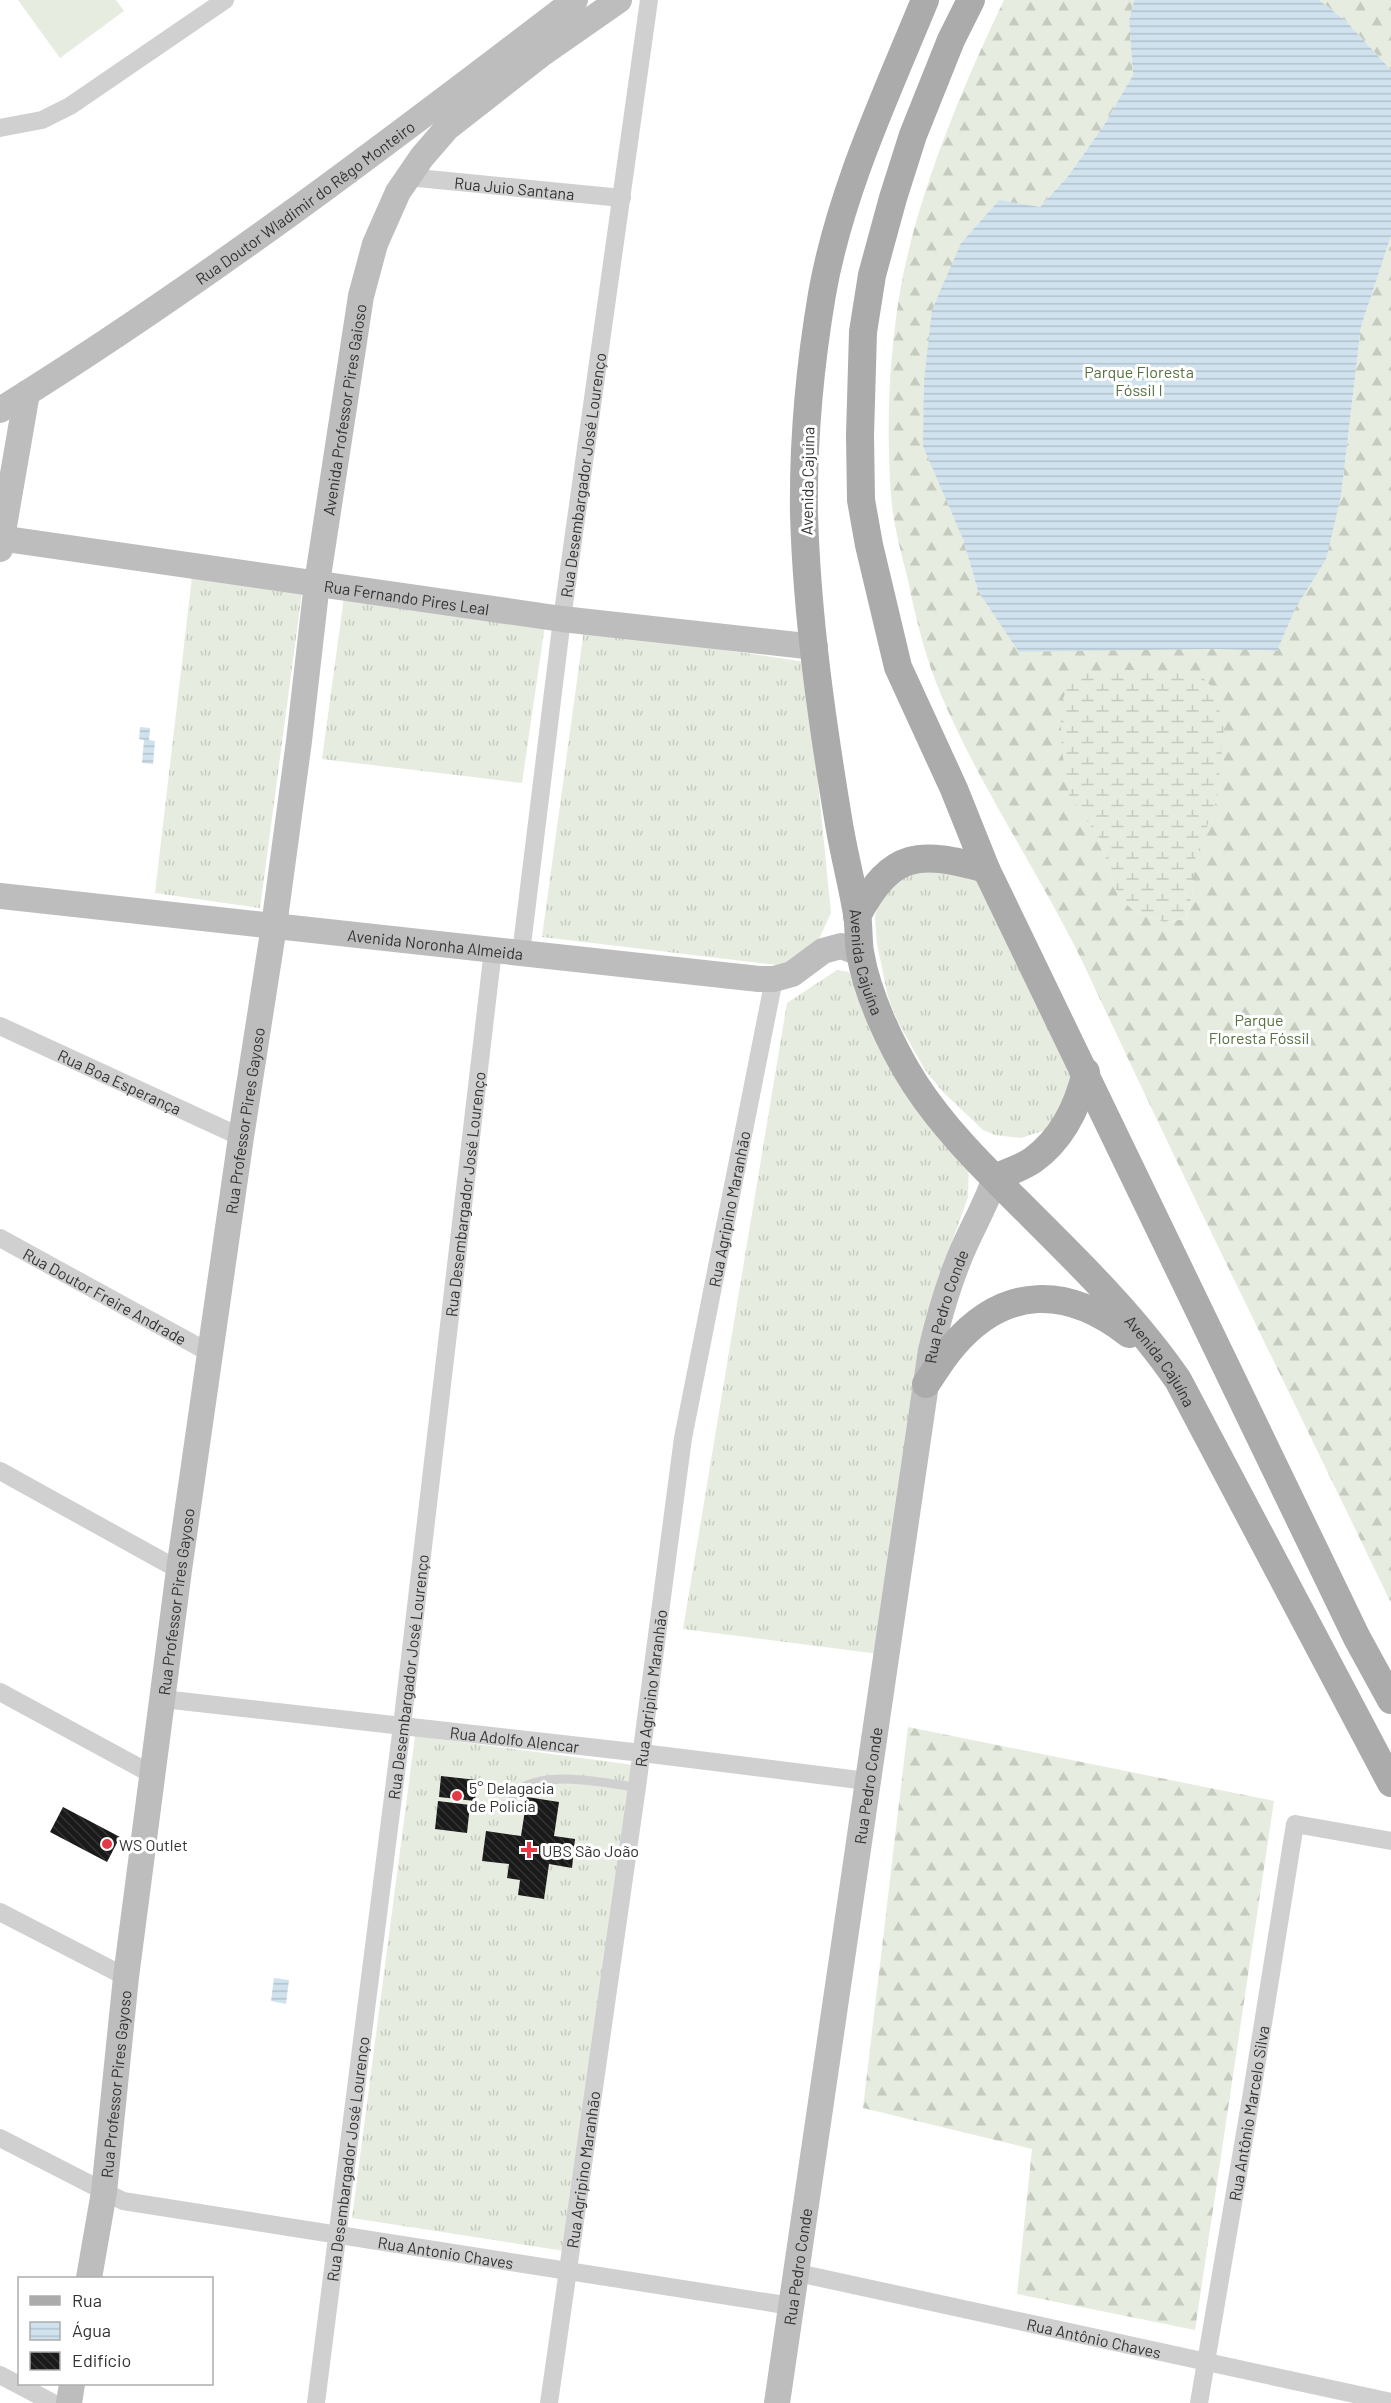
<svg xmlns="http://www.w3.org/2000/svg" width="1391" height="2403" font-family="Barlow,sans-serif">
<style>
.grass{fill:url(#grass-tufts)}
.forest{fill:url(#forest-firs);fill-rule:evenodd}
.wetland{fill:url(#wetland-marsh)}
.pitch{fill:#e6ecdf}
.water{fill:url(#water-rules)}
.building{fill:url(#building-back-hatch)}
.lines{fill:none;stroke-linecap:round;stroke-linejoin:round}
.lane{stroke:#d0d0d0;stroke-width:9}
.street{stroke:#d0d0d0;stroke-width:18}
.secondary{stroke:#bdbdbd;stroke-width:26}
.primary{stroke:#ababab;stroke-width:28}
.poi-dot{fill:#e63946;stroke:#fff;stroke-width:2}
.labels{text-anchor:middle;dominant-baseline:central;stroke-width:6;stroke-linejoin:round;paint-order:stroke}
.street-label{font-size:16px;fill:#333;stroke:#fff}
.park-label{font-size:16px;fill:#56703f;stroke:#fff}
.poi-label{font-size:16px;fill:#333;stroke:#fff;text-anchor:start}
</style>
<defs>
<pattern id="grass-tufts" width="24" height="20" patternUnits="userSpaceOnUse" patternTransform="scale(1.5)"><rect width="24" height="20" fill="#e6ecdf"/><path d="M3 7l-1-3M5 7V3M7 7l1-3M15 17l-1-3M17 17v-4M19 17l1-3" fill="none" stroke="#c6cbc0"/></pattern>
<pattern id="forest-firs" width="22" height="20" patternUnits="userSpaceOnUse" patternTransform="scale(1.5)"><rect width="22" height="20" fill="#e6ecdf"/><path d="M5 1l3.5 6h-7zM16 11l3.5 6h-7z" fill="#c6cbc0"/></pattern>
<pattern id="wetland-marsh" width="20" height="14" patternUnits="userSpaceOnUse" patternTransform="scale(1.5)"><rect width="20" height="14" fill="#e6ecdf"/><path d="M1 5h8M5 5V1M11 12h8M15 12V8" fill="none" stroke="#c6cbc0"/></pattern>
<pattern id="water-rules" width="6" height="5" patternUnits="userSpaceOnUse" patternTransform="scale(1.5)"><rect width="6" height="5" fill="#cfe2ee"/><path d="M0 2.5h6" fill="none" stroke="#b2c2cd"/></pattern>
<pattern id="building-back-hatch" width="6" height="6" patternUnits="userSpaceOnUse" patternTransform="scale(1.5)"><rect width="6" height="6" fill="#1a1a1a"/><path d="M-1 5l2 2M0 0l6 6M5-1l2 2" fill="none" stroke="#333"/></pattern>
</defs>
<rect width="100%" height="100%" fill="#fff"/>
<path class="grass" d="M192,577L302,592L260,908L155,893Z
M344,597L545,625L522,783L322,759Z
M584,629L806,662L831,913L818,941L786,966L542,937Z
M919,869L977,879L1074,1067L1073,1091L1045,1130L1021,1138L995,1135L983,1130L943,1092L925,1070L898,1022L888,997L877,944L875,916L879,904L895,882Z
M837,970L849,972L856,987L969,1161L968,1197L942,1270L879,1654L683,1629L787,1003Z
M415,1736L634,1765L564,2251L352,2218Z"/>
<path class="forest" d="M1004,0H1134L1129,21L1133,75L1104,125L1069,175L1040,207L998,201L961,243L963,539L978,591L1210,649L1277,651L1341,496L1361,327L1391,236V1603C1289,1391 1184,1180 1085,967C1041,875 982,791 942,697C926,660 916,620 908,580C901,552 893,524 891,495C886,426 889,354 901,286C919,190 962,88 1004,0ZM1069,794L1217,799L1192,865L1193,892L1186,919L1164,922L1135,912L1118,896L1099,838Z
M1319,0H1391V70L1346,21Z
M908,1727L1274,1801L1195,2330L1017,2294L1032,2149L863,2108Z"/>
<path class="wetland" d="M1130,670L1196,671L1214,689L1224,728L1217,799L1193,865V891L1186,919L1164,922L1135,912L1118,896L1099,838L1069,795L1062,751L1060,708L1072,672Z"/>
<path class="pitch" d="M18,0H116L124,11L60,58Z"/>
<path class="water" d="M1134,0H1319L1346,21L1391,70V236L1361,327L1341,496L1326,559L1295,609L1277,651L1210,649L1019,652L978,591L963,539L923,446L924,380L932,310L961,243L999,200L1040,207L1069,175L1104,125L1133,75L1129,21Z
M140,727L150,728L149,740L155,741L153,764L142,763L144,740L139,739Z
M274,1978L289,1980L286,2004L271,2001Z"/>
<path class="building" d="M441,1776L477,1780L475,1801L439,1797Z
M527,1797L559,1802L554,1836L575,1839L572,1868L549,1864L544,1899L518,1895L520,1880L507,1878L509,1864L482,1861L486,1831L521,1836Z
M438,1801L470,1805L467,1833L435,1829Z
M63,1807L120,1837L107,1862L50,1832Z"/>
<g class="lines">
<path class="lane" d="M513,1797C532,1766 606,1784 637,1787"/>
<g class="street">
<path d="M0,128L42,120L70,106L225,0"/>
<path id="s1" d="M407,177L622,198"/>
<path id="s2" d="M521,953L562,619L649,0"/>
<path id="s3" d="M0,1026L241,1137"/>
<path id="s4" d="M0,1238L210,1353"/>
<path d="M0,1471L179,1570"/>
<path d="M0,1692L153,1775"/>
<path id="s5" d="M163,1699L642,1753L867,1781"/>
<path d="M0,1912L126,1977"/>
<path id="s6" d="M0,2138L123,2201L791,2306"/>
<path id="s7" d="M798,2273L1391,2402"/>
<path d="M0,2375L53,2403"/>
<path id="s8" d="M316,2403L402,1726L493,950"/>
<path id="s9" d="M549,2403L637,1787L683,1438L774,979"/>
<path id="s10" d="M1199,2403L1252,2092L1295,1824L1391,1841"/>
</g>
<g class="secondary">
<path id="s11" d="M0,410C200,286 388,143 575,0"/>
<path id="s12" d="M0,538L562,619L815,647"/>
<path d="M0,549L27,393"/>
<path id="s13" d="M0,896L759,979H774L792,974L823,951L841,946L860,953"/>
<path id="s14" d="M89,2278L104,2192L126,1977L179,1570L241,1137L274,926L299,741L317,583L361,296L375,244L398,192L422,157L447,128L543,53L619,0"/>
<path d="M69,2403L72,2384"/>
<path id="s15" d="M777,2403L931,1350C938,1321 946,1292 957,1264C968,1234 985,1208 995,1178"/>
</g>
<g class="primary">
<path id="s16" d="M925,0C886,95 840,192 822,294C810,365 803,442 804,514C807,618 822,722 839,824C844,854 852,884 857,914C859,926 858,939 860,952C867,995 892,1048 915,1084C943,1127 979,1163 1015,1199C1072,1256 1132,1313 1178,1380L1391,1783"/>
<path d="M971,0L951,40L913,135L893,198L872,275L863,332L860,435L861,500L869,545L898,667L954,789L986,869L1357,1638L1391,1700"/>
<path d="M857,916C892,850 919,851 986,869"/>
<path d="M995,1178C1007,1172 1022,1168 1033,1160C1062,1139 1078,1106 1086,1072"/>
<path d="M926,1384C935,1371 943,1357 953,1346C1005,1285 1068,1286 1129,1334"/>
</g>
</g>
<g class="poi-dot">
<circle cx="457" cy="1796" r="6"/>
<circle cx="107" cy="1844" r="6"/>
<path d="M526 1841h6v6h6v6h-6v6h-6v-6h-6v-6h6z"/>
</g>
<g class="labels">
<g class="street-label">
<text stroke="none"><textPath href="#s1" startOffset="108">Rua Juio Santana</textPath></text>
<text stroke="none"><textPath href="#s11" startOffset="369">Rua Doutor Wladimir do Rêgo Monteiro</textPath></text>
<text stroke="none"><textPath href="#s14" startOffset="1886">Avenida Professor Pires Gaioso</textPath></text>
<text stroke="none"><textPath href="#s2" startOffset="482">Rua Desembargador José Lourenço</textPath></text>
<text transform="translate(807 481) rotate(-89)">Avenida Cajuína</text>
<text stroke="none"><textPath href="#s12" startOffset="411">Rua Fernando Pires Leal</textPath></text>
<text stroke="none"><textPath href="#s13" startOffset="438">Avenida Noronha Almeida</textPath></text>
<text stroke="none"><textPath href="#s16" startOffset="986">Avenida Cajuína</textPath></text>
<text stroke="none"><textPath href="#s3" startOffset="132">Rua Boa Esperança</textPath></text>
<text stroke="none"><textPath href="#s14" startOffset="1168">Rua Professor Pires Gayoso</textPath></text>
<text stroke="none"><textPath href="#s8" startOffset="1218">Rua Desembargador José Lourenço</textPath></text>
<text stroke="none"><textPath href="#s9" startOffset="1208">Rua Agripino Maranhão</textPath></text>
<text stroke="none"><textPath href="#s4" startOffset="120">Rua Doutor Freire Andrade</textPath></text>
<text stroke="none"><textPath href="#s15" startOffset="1110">Rua Pedro Conde</textPath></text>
<text stroke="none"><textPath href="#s16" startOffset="1490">Avenida Cajuína</textPath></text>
<text stroke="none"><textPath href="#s14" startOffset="682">Rua Professor Pires Gayoso</textPath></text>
<text stroke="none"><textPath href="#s8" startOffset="732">Rua Desembargador José Lourenço</textPath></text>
<text stroke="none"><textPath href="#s9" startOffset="722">Rua Agripino Maranhão</textPath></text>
<text stroke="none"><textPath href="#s5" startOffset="354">Rua Adolfo Alencar</textPath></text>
<text stroke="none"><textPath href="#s15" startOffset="624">Rua Pedro Conde</textPath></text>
<text stroke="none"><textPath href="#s14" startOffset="196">Rua Professor Pires Gayoso</textPath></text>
<text stroke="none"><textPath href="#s10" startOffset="294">Rua Antônio Marcelo Silva</textPath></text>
<text stroke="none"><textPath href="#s8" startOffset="246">Rua Desembargador José Lourenço</textPath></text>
<text stroke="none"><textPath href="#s9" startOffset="236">Rua Agripino Maranhão</textPath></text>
<text stroke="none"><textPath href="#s6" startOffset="465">Rua Antonio Chaves</textPath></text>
<text stroke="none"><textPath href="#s15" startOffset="138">Rua Pedro Conde</textPath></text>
<text stroke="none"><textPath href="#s7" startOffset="303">Rua Antônio Chaves</textPath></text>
</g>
<g class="park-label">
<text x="1139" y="371">Parque Floresta<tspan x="1139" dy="18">Fóssil I</tspan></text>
<text x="1259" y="1019">Parque<tspan x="1259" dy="18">Floresta Fóssil</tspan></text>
</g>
<g class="poi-label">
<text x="469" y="1787">5° Delagacia<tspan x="469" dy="18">de Policia</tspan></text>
<text x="119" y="1844">WS Outlet</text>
<text x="542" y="1850">UBS São João</text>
</g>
</g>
<rect x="18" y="2277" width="195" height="108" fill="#ffffff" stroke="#adadad" stroke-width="1.5"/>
<rect x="30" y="2296" width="30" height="9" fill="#ababab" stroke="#adadad" stroke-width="1.5"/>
<text x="72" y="2307" font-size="18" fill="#333333">Rua</text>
<rect x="30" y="2322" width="30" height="18" fill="url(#water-rules)" stroke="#adadad" stroke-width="1.5"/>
<text x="72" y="2337" font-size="18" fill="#333333">Água</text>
<rect x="30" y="2352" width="30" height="18" fill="url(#building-back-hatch)" stroke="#adadad" stroke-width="1.5"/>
<text x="72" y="2367" font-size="18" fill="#333333">Edifício</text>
</svg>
